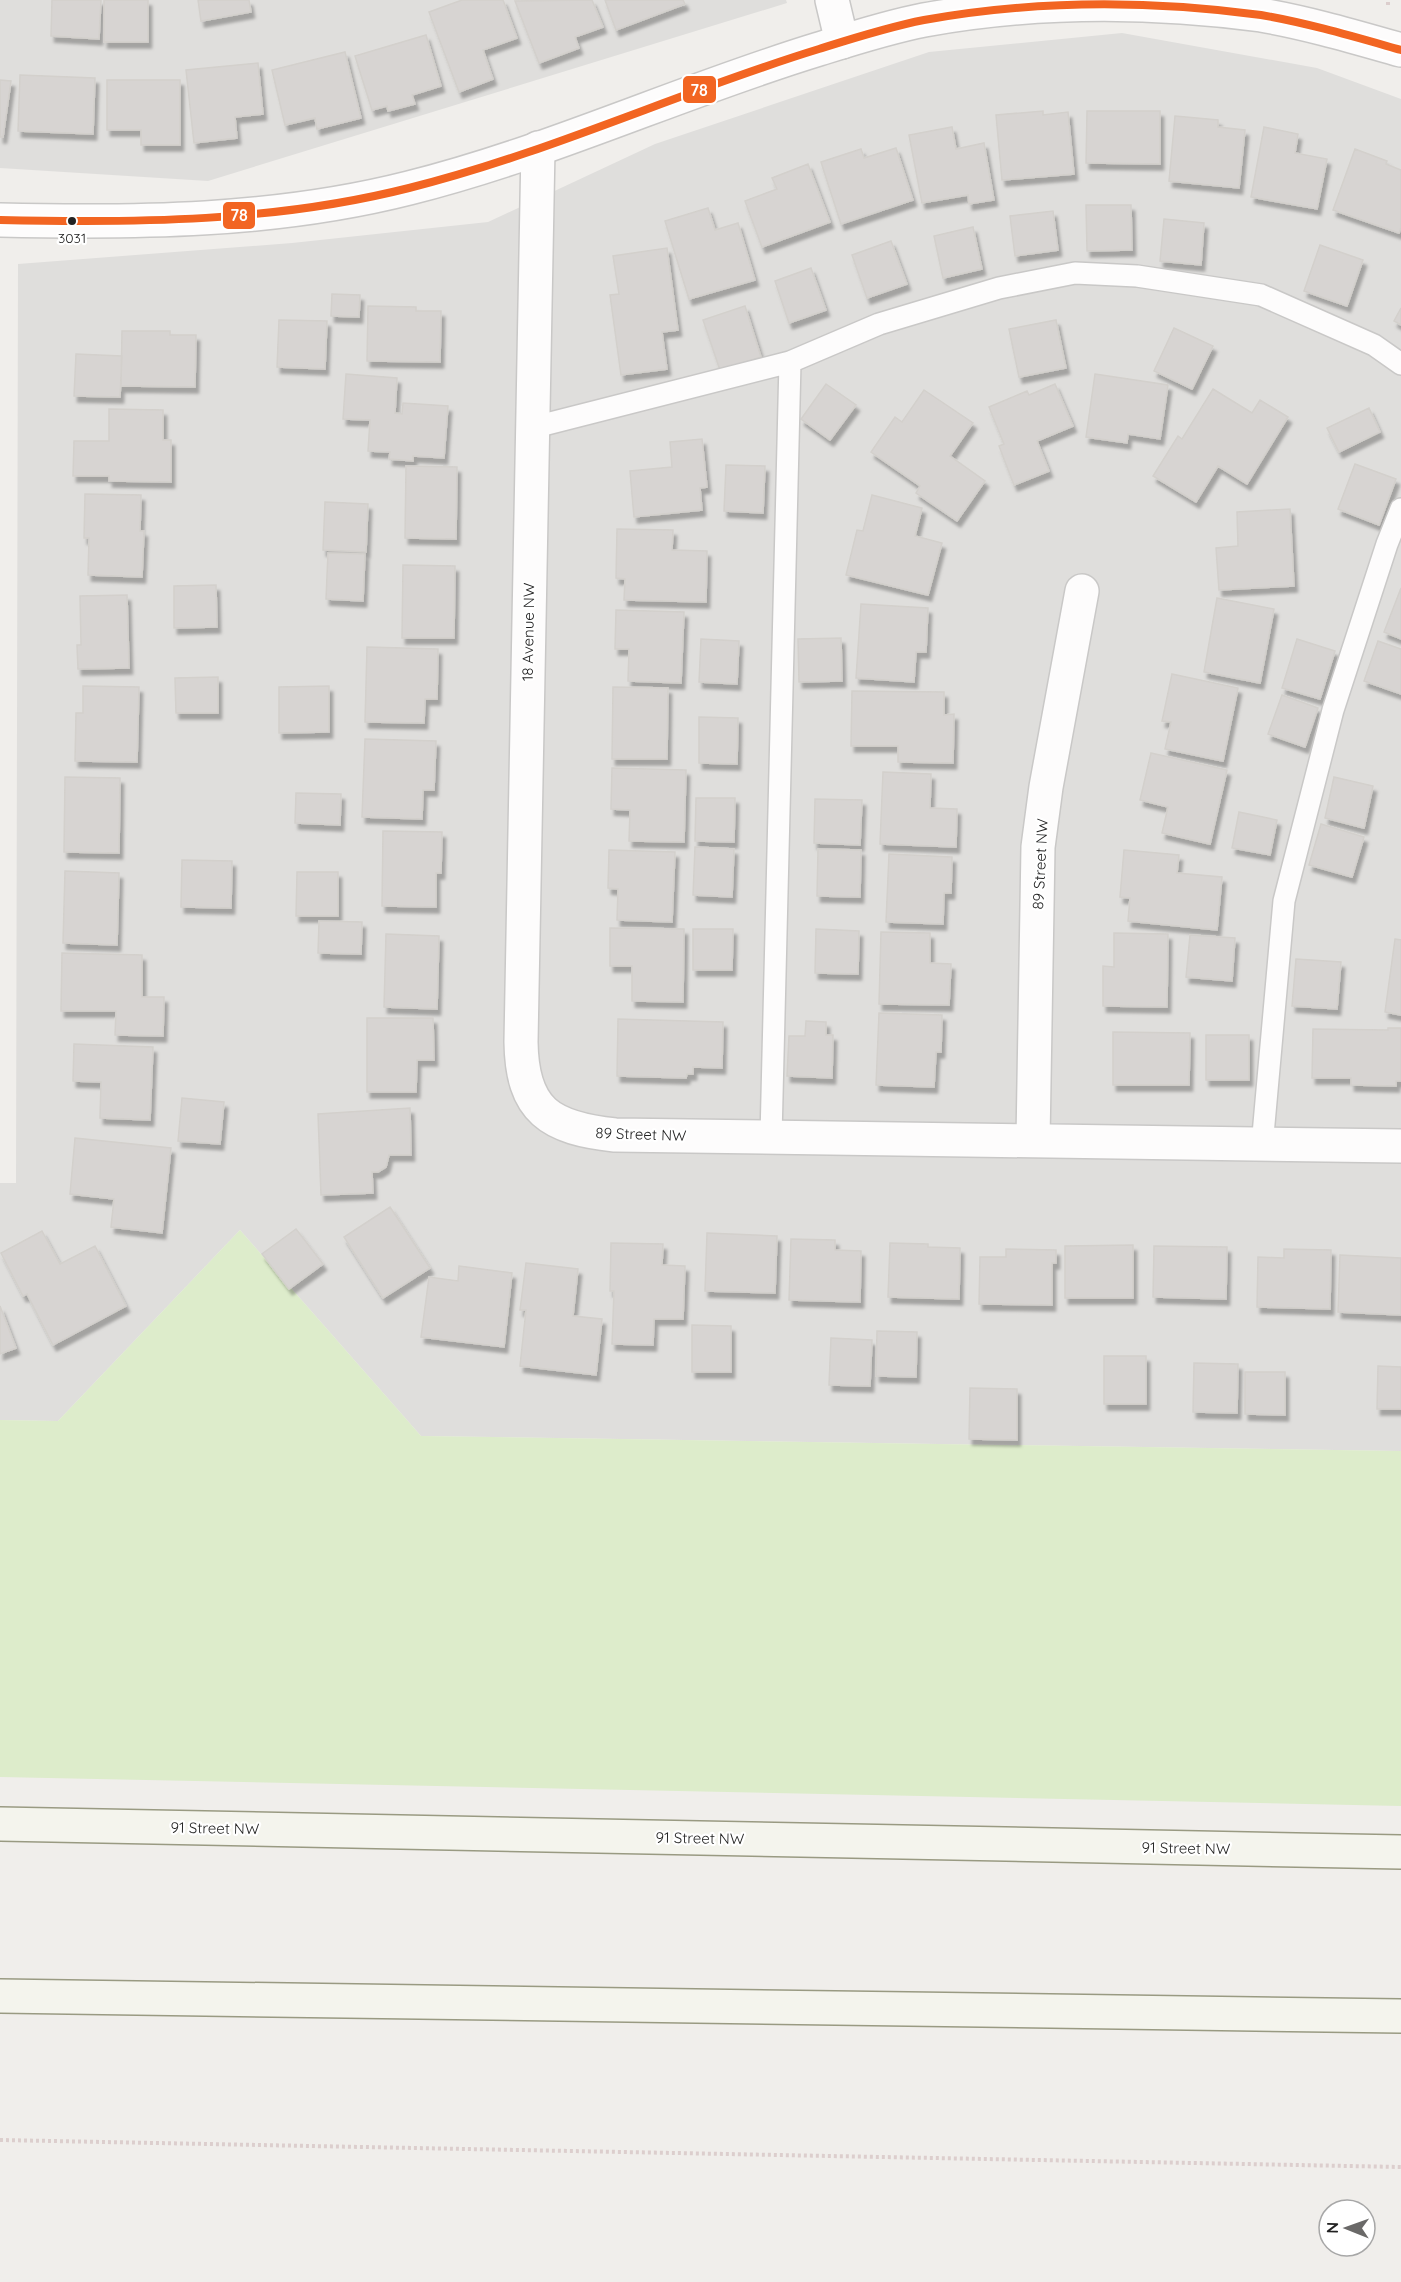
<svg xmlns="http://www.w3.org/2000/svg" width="1401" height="2282" font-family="Quicksand,sans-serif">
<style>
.residential{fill:#dfdedc}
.grass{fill:#ddeccb}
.building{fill:#d7d4d2;stroke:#d3d0cc;stroke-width:1.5;filter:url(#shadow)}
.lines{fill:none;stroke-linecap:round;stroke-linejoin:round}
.service-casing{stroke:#c9c8c7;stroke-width:24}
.minor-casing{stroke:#c9c8c7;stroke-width:36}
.tertiary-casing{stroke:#c9c8c7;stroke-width:36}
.secondary-casing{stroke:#999a82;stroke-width:36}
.path{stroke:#dccecd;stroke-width:4;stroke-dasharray:3 3;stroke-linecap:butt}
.service{stroke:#fdfcfc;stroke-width:21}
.minor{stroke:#fdfcfc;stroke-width:33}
.tertiary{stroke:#fdfcfc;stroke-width:33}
.secondary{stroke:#f4f4ed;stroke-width:33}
.bus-1-casing{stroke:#fff;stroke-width:12}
.bus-1{stroke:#f26522;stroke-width:8}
.bus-dot{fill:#222;stroke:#fff;stroke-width:2}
.labels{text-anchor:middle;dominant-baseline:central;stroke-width:4.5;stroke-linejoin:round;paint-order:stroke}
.bus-label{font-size:14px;fill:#222;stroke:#fff}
.street-label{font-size:15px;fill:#222;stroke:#fff}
.line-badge{stroke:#fff;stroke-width:2}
.badge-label{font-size:16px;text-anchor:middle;font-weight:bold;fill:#fff}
</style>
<defs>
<filter id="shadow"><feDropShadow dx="3.5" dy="6" stdDeviation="1.5" flood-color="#0004"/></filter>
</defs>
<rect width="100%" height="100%" fill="#f0eeeb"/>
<path class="residential" d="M0,0H786L787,3L208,181L0,168Z
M1122,33L1317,68L1401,99V1451L421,1436L240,1230L58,1421L0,1420V1183H16L18,264L292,243L488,222L655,144L929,52Z"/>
<path class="grass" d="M240,1230L421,1436L1401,1451V1806L0,1777V1420L58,1421Z"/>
<path class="building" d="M52,0H101L99,39L51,36Z
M104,0H148V42H104Z
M198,0H249L251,12L201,21Z
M462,0H503L517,38L483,50L493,79L459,92L429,12Z
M592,0L603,27L575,37L579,48L539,63L515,1Z
M605,0H683L685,4L616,30Z
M426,35L441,86L412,95L415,104L388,111L387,106L372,110L355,56Z
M345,52L361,118L317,129L315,118L285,125L272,70Z
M258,63L263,114L235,117L237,138L194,143L186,70Z
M20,75L95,78L93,134L18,131Z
M0,80L11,81L3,137H0Z
M107,80H180V145H141V130H107Z
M1043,111V115L1068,112L1074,174L1002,180L996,115Z
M1087,111H1160V164L1086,163Z
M1175,116L1218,120V127L1245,130L1239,188L1169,181Z
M952,127L956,149L984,143L994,200L969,204L968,195L922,203L909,135Z
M1264,127L1298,134L1295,153L1327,159L1317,209L1251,197Z
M896,148L913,200L841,224L821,162L861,149L864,158Z
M1355,149L1387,161L1386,164L1401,170V228L1399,233L1333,210Z
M808,164L830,222L762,247L745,201L777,189L772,178Z
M1086,205H1131L1132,250L1087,251Z
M708,208L715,230L738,223L755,280L689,299L665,221Z
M1053,211L1058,250L1015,256L1010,216Z
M1164,219L1204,223L1201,265L1160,261Z
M973,227L982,269L943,278L934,236Z
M891,241L907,284L867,298L852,255Z
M1320,245L1363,260L1347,306L1304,291Z
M667,248L678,330L662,332L667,369L621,375L610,295L619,294L613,256Z
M811,268L826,310L789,323L775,281Z
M332,294L360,295L359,317L331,316Z
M368,306L416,307V311H441L440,362L367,361Z
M745,306L761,357L720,370L703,320Z
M1401,308V325L1394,321Z
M279,320L327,321L325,369L277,367Z
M1056,320L1066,368L1019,377L1009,329Z
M1174,328L1213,346L1192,389L1154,371Z
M122,331H170V335H196L195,387L121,386Z
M76,354L122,356L120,397L74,396Z
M346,374L397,378L395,413L402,414L403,403L448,406L444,458L413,456V461L389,459L390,452L368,451L370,420L343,419Z
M1095,374L1168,385L1160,439L1128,434L1127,443L1086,437Z
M826,384L856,405L830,440L801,419Z
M1055,384L1073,426L1037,441L1049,471L1014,485L999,446L1004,444L989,407L1027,391L1029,395Z
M1213,389L1252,413L1260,400L1288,417L1247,484L1218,466L1196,502L1153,476L1178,436L1182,439Z
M924,390L973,423L950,456L985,481L957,521L916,493L920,486L871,452L895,417L902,422Z
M1369,408L1380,432L1339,452L1327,428Z
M109,409L163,410V440H171V482L109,481V476H73L74,441H109Z
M702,439L707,487L700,488L702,510L634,517L630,471L672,467L670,442Z
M1355,464L1396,479L1379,525L1338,509Z
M726,465L765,466L763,513L724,511Z
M406,466L457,467L456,539L405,538Z
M85,494L141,495L140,531H144L142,577L88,575L89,538H84Z
M872,495L922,508L915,536L942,543L928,595L846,575L857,530L863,531Z
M325,502L368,504L366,552L323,550Z
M1290,509L1294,586L1219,590L1216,548L1238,546L1237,512Z
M617,529L673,530L672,550L707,551L706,602L624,600L625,579L616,578Z
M328,553L365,554L363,601L326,599Z
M403,565L455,566L454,638H402Z
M216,585L217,627L174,628V586Z
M1401,588V639L1384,632Z
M127,595L129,668L78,669L77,645H81L80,596Z
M1217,598L1274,609L1260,683L1204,672Z
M861,604L928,608L926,652H916L914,682L856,678Z
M616,610L684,612L681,683L628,681L629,649H615Z
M841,638L842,681L799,682L798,639Z
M701,639L739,641L737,684L699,682Z
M1297,639L1335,651L1320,699L1282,688Z
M1378,641L1401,649V694L1364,681Z
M367,647L438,649L437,699H425L424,723L365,722Z
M1172,674L1238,688L1223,761L1165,749L1171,722L1162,721Z
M218,677V713H176L175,678Z
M83,686L139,687L137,762L75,761L76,713H83Z
M329,686V732L279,733V687Z
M613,687L668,688L667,759H612Z
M852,691L944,692V715L954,714L953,763L898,762V746H851Z
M1282,695L1318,708L1305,747L1268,734Z
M699,717L738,718L737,764L699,763Z
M365,739L436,741L434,790H423L422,819L362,817Z
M1151,753L1227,770L1210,844L1162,833L1168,807L1140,800Z
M612,768L686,770L684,842L629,841L630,810L611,809Z
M883,772L931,774L930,808L957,809L956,847L880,844Z
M65,777L120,778L119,853L64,852Z
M1334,777L1373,786L1364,828L1325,818Z
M296,793L341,794L340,825L295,823Z
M696,798H735L734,842L695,841Z
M815,799L862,800L860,845L814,843Z
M1239,812L1277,820L1270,855L1232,848Z
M1321,824L1364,837L1352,877L1309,865Z
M383,831L442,832L441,873H436V907L382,906Z
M695,847L734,849L732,897L693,895Z
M818,849L861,850L860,897L817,896Z
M609,850L675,852L672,922L617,920L618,889L608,888Z
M1124,850L1179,855L1177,873L1222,877L1217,930L1128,921L1130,898L1120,897Z
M889,854L952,857L951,893H944L943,924L886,922Z
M182,860L232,861L231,908L181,907Z
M65,871L119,873L117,945L63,943Z
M297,872H338V916H296Z
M319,921L362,922L361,954L318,953Z
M610,928L684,929L683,1002L632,1001V966H610Z
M693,929H733L732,970H693Z
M816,929L859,931L858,974L815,973Z
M881,932L930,933V963L951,964L949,1005L879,1004Z
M1114,933L1168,934L1167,1007L1103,1006V966L1114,967Z
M386,934L439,936L437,1009L384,1007Z
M1190,935L1235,938L1232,981L1186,977Z
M1395,939L1401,940V1015L1385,1012Z
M62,953L142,955V997H164L163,1036L115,1035L116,1011H61Z
M1296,959L1341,962L1337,1009L1292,1006Z
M879,1013L942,1015L941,1052H936L934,1087L876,1085Z
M367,1018H433L434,1060H417L416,1092H367Z
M618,1019L723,1022L722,1068L693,1067V1074H687L686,1078L617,1076Z
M806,1021L826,1022V1035H833L832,1078L787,1076L789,1036H805Z
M1388,1028H1401V1081H1396V1086L1351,1085V1078H1312L1313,1029L1388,1030Z
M1113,1032L1190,1033L1189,1085H1113Z
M1206,1035H1249V1080H1206Z
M74,1044L153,1047L150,1120L100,1118L101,1082L73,1081Z
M182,1098L224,1102L220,1144L178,1141Z
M410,1108L411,1155H389L386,1167L378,1172H372L373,1193L321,1195L318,1114Z
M75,1138L171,1148L162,1233L111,1227L114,1199L70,1194Z
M390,1207L430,1268L383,1298L344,1237Z
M296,1229L323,1264L289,1289L262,1254Z
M42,1231L60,1264L95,1246L126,1306L53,1345L27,1294L23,1296L1,1253Z
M707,1233L777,1236L775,1293L705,1291Z
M791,1239L835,1240V1250L861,1251L860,1302L789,1300Z
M611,1243L663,1244L662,1265L685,1266L683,1319H654L653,1345L612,1344L614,1291H610Z
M890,1243L928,1244V1247L960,1248L959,1299L888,1297Z
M1133,1245V1298H1065V1246Z
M1154,1246L1227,1247L1226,1299L1153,1297Z
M1006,1249L1056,1250V1263H1052V1305L979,1304L980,1257H1006Z
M1284,1249L1331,1250L1330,1309L1257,1307L1258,1257L1284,1258Z
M1340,1255L1401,1258V1315L1338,1312Z
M526,1263L578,1269L573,1316L602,1319L596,1375L520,1366L526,1310H520Z
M459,1266L512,1273L504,1347L421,1337L429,1277L458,1281Z
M0,1306L16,1348L0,1354Z
M692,1325L731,1326V1372H692Z
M877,1331L917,1332L916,1377L876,1376Z
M831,1338L872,1340L870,1386L829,1385Z
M1104,1356H1146V1404H1104Z
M1194,1363L1238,1364L1237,1413L1193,1412Z
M1378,1366L1401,1367V1409H1377Z
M1245,1372H1285V1415L1245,1414Z
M970,1388L1017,1389V1440L969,1439Z"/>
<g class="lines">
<g class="service-casing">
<path id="service" d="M531,428L790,362
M771,1137L790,362L879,324L999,288L1075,273L1137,276L1261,295L1374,345L1401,364
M1262,1146L1284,901L1333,710L1387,544L1401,509"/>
</g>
<g class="minor-casing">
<path id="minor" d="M832,0L842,42
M538,148L521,1042C522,1111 550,1128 615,1135L1401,1146
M1033,1140L1038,847L1046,787L1082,591"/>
</g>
<g class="tertiary-casing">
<path id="tertiary" d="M0,220C137,223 275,222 409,188C549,153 681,91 819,49C854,38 888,27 924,20C1035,0 1149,0 1261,15C1308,23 1355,37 1401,50"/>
</g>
<g class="secondary-casing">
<path id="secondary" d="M0,1824L1401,1852
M0,1996L1401,2016"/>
</g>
<path class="path" d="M1388,5V0
M0,2140L1401,2167"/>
<use href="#service" class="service"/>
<use href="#minor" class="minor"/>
<use href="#tertiary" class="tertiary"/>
<use href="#secondary" class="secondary"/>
<g class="bus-1-casing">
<path id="bus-1" d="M0,220C137,223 275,222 409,188C549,153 681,91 819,49C854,38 888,27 924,20C1035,0 1149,0 1261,15C1308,23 1355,37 1401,50"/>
</g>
<use href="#bus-1" class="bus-1"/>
</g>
<circle class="bus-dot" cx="72" cy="221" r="5"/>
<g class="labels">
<g class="bus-label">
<text x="72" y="238">3031</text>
</g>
<g class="street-label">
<text transform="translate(528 632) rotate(-89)">18 Avenue NW</text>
<text transform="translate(1040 864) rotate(-87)">89 Street NW</text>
<text transform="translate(641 1134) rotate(2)">89 Street NW</text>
<text transform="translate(215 1828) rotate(1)">91 Street NW</text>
<text transform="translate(700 1838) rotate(1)">91 Street NW</text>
<text transform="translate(1186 1848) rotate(1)">91 Street NW</text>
</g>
</g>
<g class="line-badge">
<rect x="682" y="75" width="35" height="29" rx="6" fill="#f26522"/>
<rect x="222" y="201" width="34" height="29" rx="6" fill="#f26522"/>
</g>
<g class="badge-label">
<text x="699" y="96">78</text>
<text x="239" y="221">78</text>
</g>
<g transform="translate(1347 2228) rotate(271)"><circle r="28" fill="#ffffff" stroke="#a7a7a7" stroke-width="1.5"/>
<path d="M0-4.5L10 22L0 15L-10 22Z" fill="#6a6968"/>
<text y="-9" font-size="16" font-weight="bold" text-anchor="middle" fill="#222222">N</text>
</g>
</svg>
